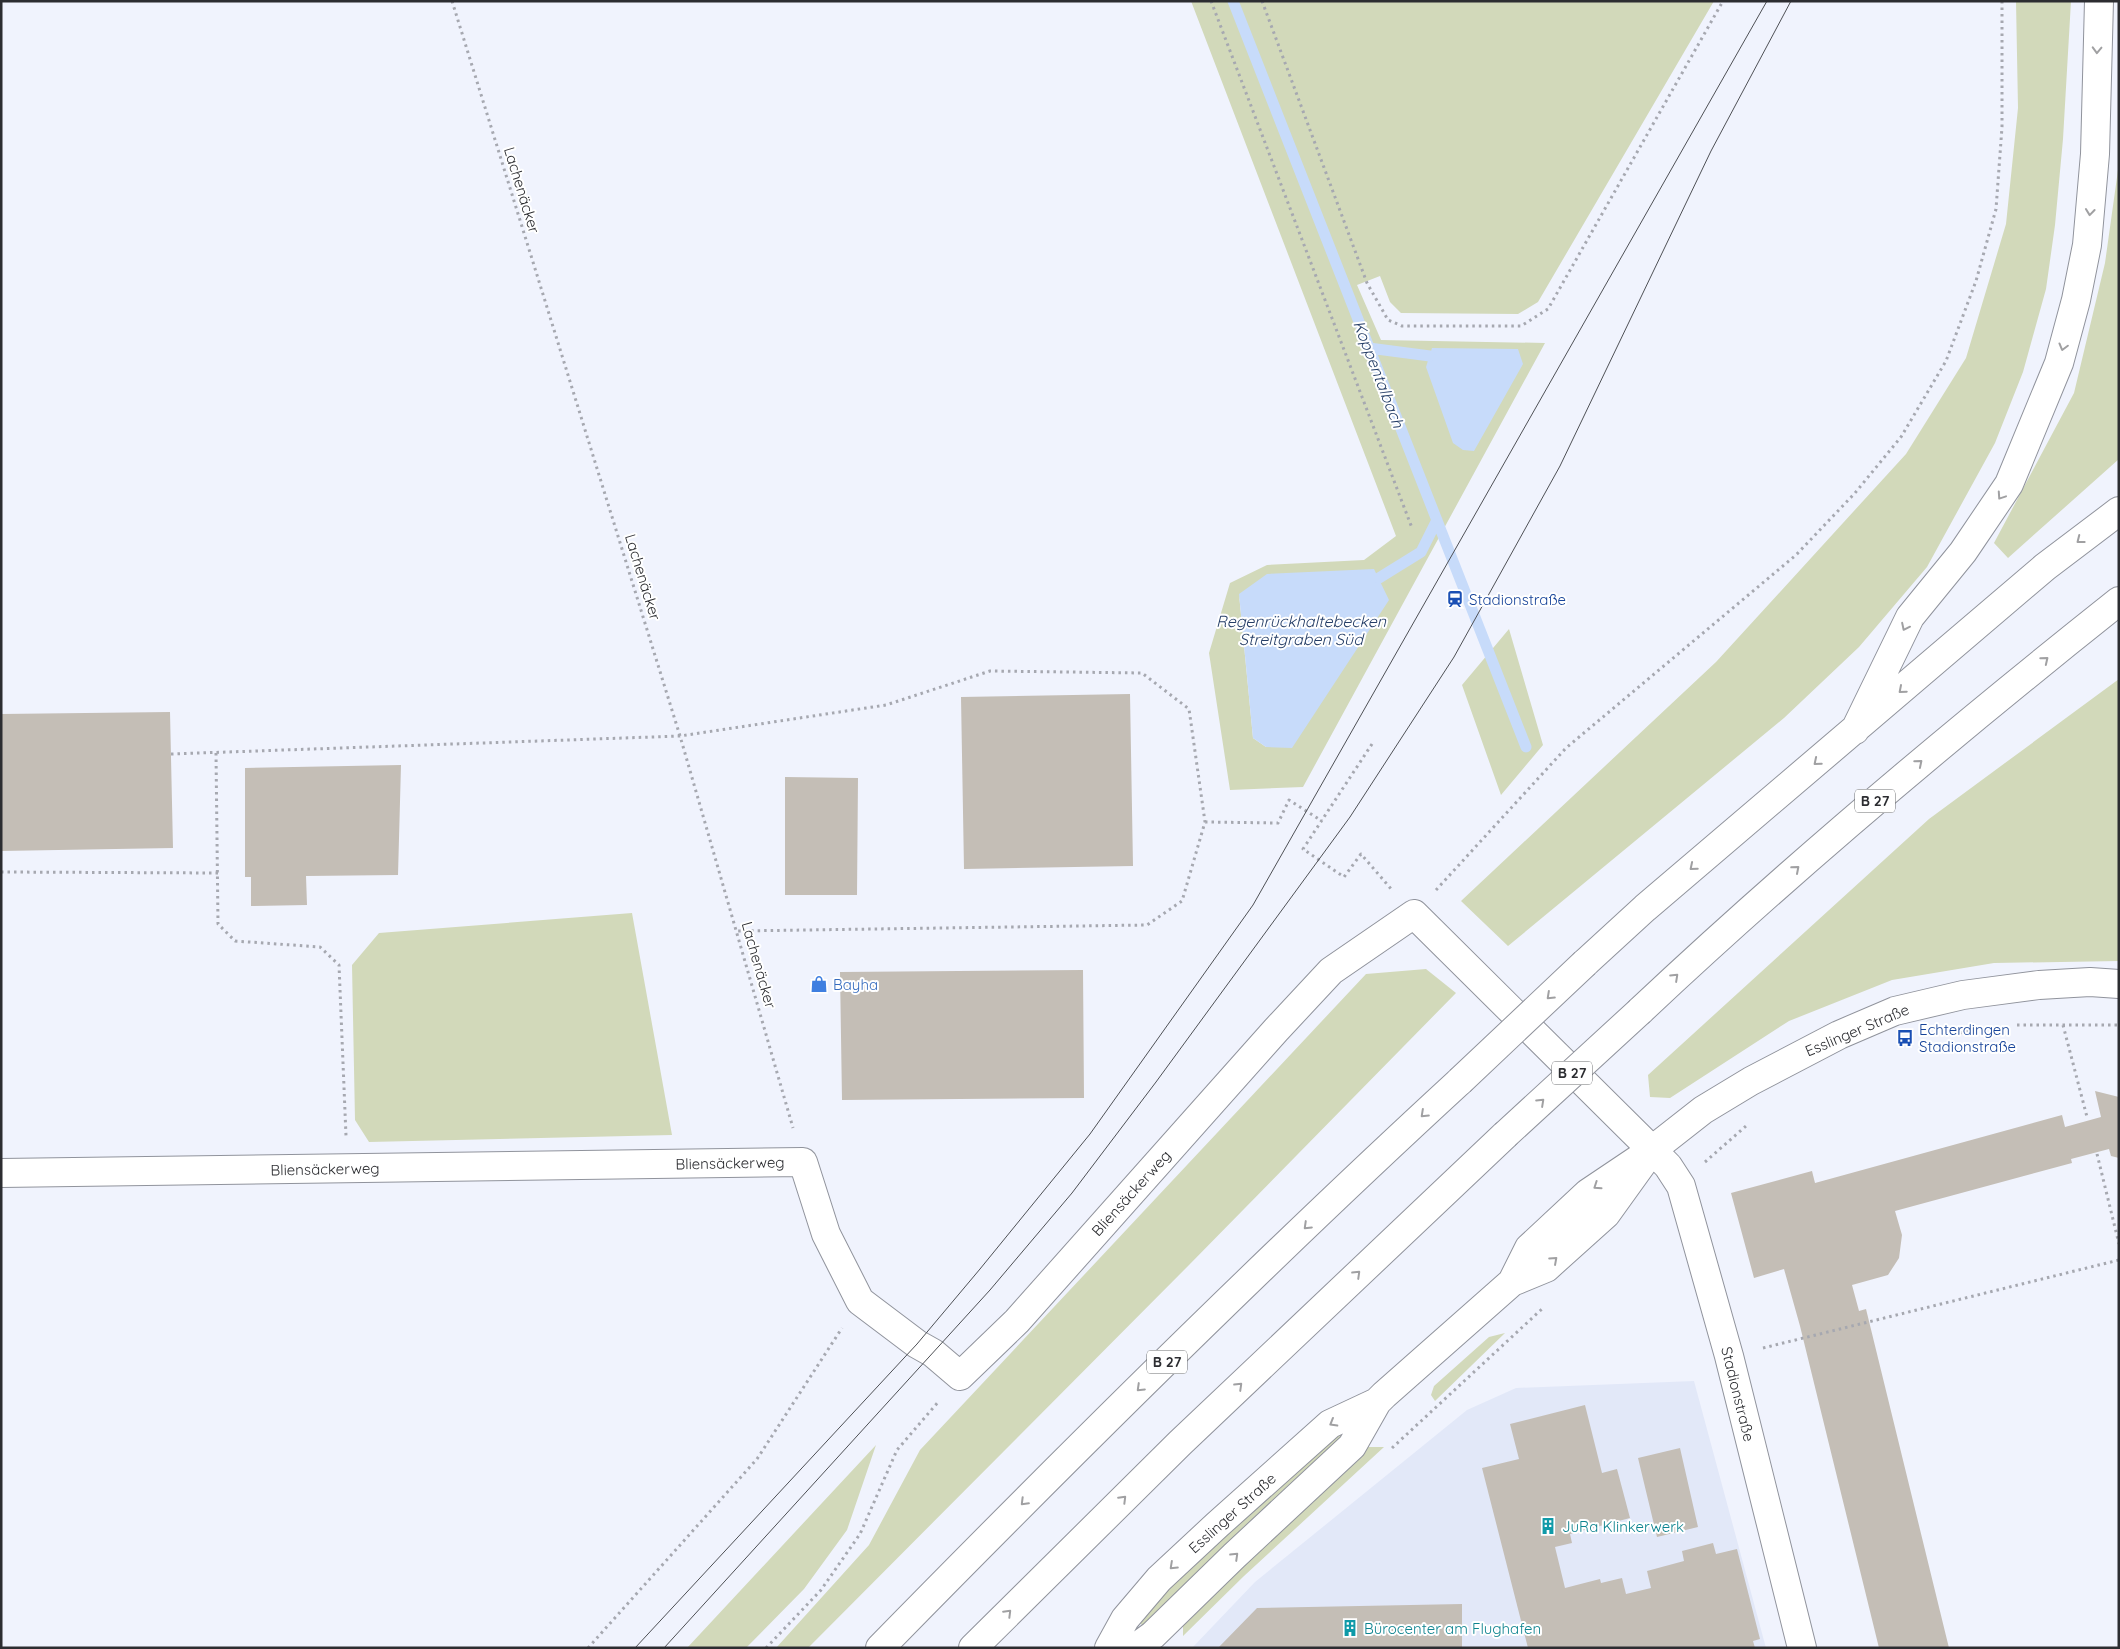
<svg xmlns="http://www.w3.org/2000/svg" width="2120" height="1649" font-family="Quicksand,sans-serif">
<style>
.built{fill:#e2e8f8}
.green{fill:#d2d9ba;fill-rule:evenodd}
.water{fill:#c7dbfa}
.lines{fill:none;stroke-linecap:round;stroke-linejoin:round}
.stream{stroke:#c7dbfa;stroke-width:11}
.building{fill:#c4beb6}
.minor-casing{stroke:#90939c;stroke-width:30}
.major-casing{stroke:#90939c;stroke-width:30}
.highway-casing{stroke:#90939c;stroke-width:30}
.path{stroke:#a6a8b0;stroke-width:3;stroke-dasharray:2.5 4;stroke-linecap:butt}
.minor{stroke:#fff;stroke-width:28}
.major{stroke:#fff;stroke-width:28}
.highway{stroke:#fff;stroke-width:28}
.tram{stroke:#4e5055;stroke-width:1}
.highway-bridge-casing{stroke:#90939c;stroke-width:30;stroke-linecap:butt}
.highway-bridge{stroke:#fff;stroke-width:28}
.oneway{stroke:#a0a0a2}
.labels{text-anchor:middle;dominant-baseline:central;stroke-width:4;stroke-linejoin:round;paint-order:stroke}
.shield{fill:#fff;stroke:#6b6c6f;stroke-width:1}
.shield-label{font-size:14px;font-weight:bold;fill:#2c2d31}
.street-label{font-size:15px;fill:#2c2d31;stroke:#fff}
.transit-label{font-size:15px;fill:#164399;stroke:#fff;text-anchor:start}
.shop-label{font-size:15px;fill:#366cbe;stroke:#fff;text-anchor:start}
.culture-label{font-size:15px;fill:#0d838f;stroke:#fff;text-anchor:start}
.water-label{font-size:16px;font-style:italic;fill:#253e67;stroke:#fff}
</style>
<rect width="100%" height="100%" fill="#f0f3fd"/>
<path class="built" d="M1694,1381L1766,1648H1192L1255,1582L1467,1410L1516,1388Z"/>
<path class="green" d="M1191,1H1714L1538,302L1518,314L1401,313L1390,302L1380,276L1357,285L1381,340L1545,343L1303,787L1230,790L1209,653L1230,583L1267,565L1364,560L1396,536ZM1239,594L1266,747L1253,738Z
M2016,1H2071L2063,139L2055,225L2046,289L2023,372L1995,443L1927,567L1859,647L1784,718L1508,946L1461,901L1716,662L1906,454L1966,358L2006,224L2018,108Z
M2119,163V459L2008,558L1994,543L2074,393L2105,263Z
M1509,629L1543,745L1501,795L1462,685Z
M2119,679V961L1994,963L1892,980L1789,1021L1670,1098L1650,1097L1648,1075L1929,819Z
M632,913L672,1135L369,1142L355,1120L352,965L379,933Z
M1426,969L1456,993L1189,1265L808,1648H776L869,1545L920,1450L1366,974Z
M1505,1333L1435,1401L1431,1395L1434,1386L1489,1337Z
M1344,1425L1353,1430L1144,1627L1138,1621L1139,1617Z
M876,1445L847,1530L804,1589L746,1648H687Z
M1368,1447H1384L1244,1576L1183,1636V1623L1291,1517Z"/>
<path class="water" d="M1432,348L1518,349L1523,364L1474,451L1463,450L1453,443L1426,367Z
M1374,569L1389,600L1292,748L1266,747L1253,738L1239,594L1267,574Z"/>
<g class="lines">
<path class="stream" d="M1233,1L1526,747
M1369,348L1430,356
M1379,578L1421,552L1437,520"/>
</g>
<path class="building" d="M1130,694L1133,866L964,869L961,697Z
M170,712L173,848L1,851V714Z
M401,765L398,875L306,876L307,905L251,906V877H245V768Z
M785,777L858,778L857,895H785Z
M1083,970L1084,1098L842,1100L840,972Z
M2095,1091L2119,1097V1158L2111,1156L2109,1149L2071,1159L2072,1163L1895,1211L1902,1235L1899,1258L1888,1275L1852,1285L1859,1311L1866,1309L1949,1648H1879L1800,1326L1784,1269L1754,1278L1731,1193L1812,1171L1815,1183L2062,1115L2065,1127L2101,1117Z
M1585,1405L1602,1473L1617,1469L1630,1518L1570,1534L1572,1543L1555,1547L1565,1588L1600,1579L1601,1583L1622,1578L1626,1594L1651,1588L1647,1571L1684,1561L1682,1551L1713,1543L1716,1554L1737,1549L1760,1639L1753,1641L1755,1648H1528L1482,1468L1519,1459L1510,1424Z
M1680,1448L1698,1527L1657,1537L1638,1458Z
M1462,1604V1648H1218L1257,1608Z"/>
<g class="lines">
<g class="minor-casing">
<path id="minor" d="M1,1173L803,1162L826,1234L860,1301L917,1344L933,1353L960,1376L1017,1321L1276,1030L1331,971L1414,914L1652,1150L1668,1166L1681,1186L1729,1356L1802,1648"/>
</g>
<g class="major-casing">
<path id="major" d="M1512,1282L1529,1248L1588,1193L1652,1150L1703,1110L1751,1081L1839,1035L1895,1011L1963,995L2039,985L2090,982L2119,984
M1109,1648L1125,1619L1159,1579L1217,1525L1330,1424L1377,1402
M1135,1648L1153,1635L1234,1556L1352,1446L1377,1402L1384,1395L1512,1282L1546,1268L1606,1214L1652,1150"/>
</g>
<g class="highway-casing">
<path id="highway" d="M1855,730L1910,617L1963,552L2009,484L2059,363L2076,300L2087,245L2095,154L2099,1
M1585,963L1645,908L2045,567L2119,511
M1640,1011C1793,867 1954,732 2119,601
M880,1648C1069,1455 1261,1264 1460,1081
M973,1648L1180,1443L1505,1135"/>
</g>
<path class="path" d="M452,1L680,736L793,1128
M1211,1L1412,528
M1262,1L1367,283L1388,320L1402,326H1521L1548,309L1723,1
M1372,744L1303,849L1344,877L1361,854L1392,890
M216,753L218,924L235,941L320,947L339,965L346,1136
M171,754L680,736L886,705L990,671L1142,673L1189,709L1205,822L1182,901L1147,925L737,931
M1205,822L1278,823L1289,800L1322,821
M1,872L218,873
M1436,890L1566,748L1796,555L1855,493L1901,437L1946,361L1976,281L1996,209L2002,127V1
M2017,1025H2119
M2063,1025L2087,1117
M1960,1033L1974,1030
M2097,1154L2119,1244
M1705,1162L1746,1126
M1763,1348L2119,1260
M1392,1448L1543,1308
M588,1648L757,1459L842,1328
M766,1648L821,1590L860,1534L897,1450L939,1401"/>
<use href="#minor" class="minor"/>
<use href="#major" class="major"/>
<use href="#highway" class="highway"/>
<path class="tram" d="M635,1648L917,1344L980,1269L1090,1134L1253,905L1767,1
M664,1648L990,1290L1072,1193L1156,1082L1350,817L1454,657L1560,466L1711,151L1791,1"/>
<g class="highway-bridge-casing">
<path id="highway-bridge" d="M1460,1081L1585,963
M1505,1135L1640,1011"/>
</g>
<use href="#highway-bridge" class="highway-bridge"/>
</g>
<defs><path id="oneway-chevron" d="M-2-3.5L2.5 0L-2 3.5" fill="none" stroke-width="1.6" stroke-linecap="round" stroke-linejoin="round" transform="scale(1.25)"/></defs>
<g class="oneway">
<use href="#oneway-chevron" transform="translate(2097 50) rotate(92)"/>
<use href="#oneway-chevron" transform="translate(2090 212) rotate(96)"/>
<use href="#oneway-chevron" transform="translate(2063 347) rotate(105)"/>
<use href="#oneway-chevron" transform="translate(2001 496) rotate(124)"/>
<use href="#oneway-chevron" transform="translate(2080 540) rotate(142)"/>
<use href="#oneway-chevron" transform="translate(1905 627) rotate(116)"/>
<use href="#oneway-chevron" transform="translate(2045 660) rotate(-39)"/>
<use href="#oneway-chevron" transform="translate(1902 690) rotate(139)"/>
<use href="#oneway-chevron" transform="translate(1817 762) rotate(140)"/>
<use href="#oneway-chevron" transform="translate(1919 763) rotate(-40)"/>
<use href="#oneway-chevron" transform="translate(1693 867) rotate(140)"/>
<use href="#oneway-chevron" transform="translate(1796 869) rotate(-41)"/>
<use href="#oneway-chevron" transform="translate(1675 977) rotate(-43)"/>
<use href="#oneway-chevron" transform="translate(1550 996) rotate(137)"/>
<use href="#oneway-chevron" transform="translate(1541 1102) rotate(-43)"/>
<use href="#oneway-chevron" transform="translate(1424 1114) rotate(137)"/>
<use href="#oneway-chevron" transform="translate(1597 1186) rotate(146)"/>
<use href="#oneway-chevron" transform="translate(1307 1226) rotate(136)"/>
<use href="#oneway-chevron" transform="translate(1554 1260) rotate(-42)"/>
<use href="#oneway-chevron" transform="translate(1357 1274) rotate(-44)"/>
<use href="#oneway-chevron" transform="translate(1239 1386) rotate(-44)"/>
<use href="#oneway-chevron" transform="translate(1140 1388) rotate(136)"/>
<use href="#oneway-chevron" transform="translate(1333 1423) rotate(150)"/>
<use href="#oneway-chevron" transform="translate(1123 1499) rotate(-45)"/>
<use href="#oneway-chevron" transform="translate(1024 1502) rotate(135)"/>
<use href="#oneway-chevron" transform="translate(1235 1556) rotate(-44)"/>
<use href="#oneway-chevron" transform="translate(1173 1566) rotate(137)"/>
<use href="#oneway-chevron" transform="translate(1008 1613) rotate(-45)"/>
</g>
<defs>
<g id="station-bare" transform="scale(1.35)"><path d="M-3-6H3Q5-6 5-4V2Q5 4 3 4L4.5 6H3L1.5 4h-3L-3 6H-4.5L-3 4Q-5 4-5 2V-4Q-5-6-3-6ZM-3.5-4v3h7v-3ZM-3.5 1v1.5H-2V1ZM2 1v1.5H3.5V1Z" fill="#1a4fb4" stroke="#fff" stroke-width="2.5" paint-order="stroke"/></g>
<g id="shop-bare" transform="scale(1.35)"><path d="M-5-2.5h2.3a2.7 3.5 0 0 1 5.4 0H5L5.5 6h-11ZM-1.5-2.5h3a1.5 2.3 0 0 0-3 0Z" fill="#3f7fe0" stroke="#fff" stroke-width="2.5" paint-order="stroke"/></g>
<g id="bus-bare" transform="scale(1.35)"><path d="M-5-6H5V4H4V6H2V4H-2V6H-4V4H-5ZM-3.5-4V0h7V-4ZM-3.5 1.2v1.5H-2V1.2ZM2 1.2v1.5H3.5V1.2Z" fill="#1a4fb4" stroke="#fff" stroke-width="2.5" paint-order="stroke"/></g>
<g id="building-bare" transform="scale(1.35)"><path d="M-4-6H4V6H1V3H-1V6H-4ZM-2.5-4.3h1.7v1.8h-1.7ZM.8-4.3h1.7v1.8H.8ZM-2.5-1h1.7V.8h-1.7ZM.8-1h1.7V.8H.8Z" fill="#0f9aa8" stroke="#fff" stroke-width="2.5" paint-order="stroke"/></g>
</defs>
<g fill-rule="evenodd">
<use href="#station-bare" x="1455" y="599"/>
<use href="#shop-bare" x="819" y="984"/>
<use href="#bus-bare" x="1905" y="1038"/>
<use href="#building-bare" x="1548" y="1526"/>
<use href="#building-bare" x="1350" y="1628"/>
</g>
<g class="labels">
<g class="shield">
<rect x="1855" y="789.5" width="40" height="23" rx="4"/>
<rect x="1552" y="1061.5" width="40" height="23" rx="4"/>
<rect x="1147" y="1350.5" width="40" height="23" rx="4"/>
</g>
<g class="shield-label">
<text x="1875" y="801">B 27</text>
<text x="1572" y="1073">B 27</text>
<text x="1167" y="1362">B 27</text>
</g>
<g class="street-label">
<text transform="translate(522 190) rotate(73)">Lachenäcker</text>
<text transform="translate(643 577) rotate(73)">Lachenäcker</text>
<text transform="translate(759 965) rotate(74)">Lachenäcker</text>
<text transform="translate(1857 1030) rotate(-23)">Esslinger Straße</text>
<text transform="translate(730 1163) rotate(-1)">Bliensäckerweg</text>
<text transform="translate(325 1169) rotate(-1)">Bliensäckerweg</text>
<text transform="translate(1131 1193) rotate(-48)">Bliensäckerweg</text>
<text transform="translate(1738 1394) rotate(76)">Stadionstraße</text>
<text transform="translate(1232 1513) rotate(-42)">Esslinger Straße</text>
</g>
<g class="transit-label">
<text x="1469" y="599">Stadionstraße</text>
<text x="1919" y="1029">Echterdingen<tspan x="1919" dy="17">Stadionstraße</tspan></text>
</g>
<g class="shop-label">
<text x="833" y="984">Bayha</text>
</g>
<g class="culture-label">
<text x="1562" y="1526">JuRa Klinkerwerk</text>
<text x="1364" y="1628">Bürocenter am Flughafen</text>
</g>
<g class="water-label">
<text transform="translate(1379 374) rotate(69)">Koppentalbach</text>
<text x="1301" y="621">Regenrückhaltebecken<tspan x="1301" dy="18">Streitgraben Süd</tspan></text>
</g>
</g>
<rect width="2120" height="1649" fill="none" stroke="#2c2d31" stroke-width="5"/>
</svg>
